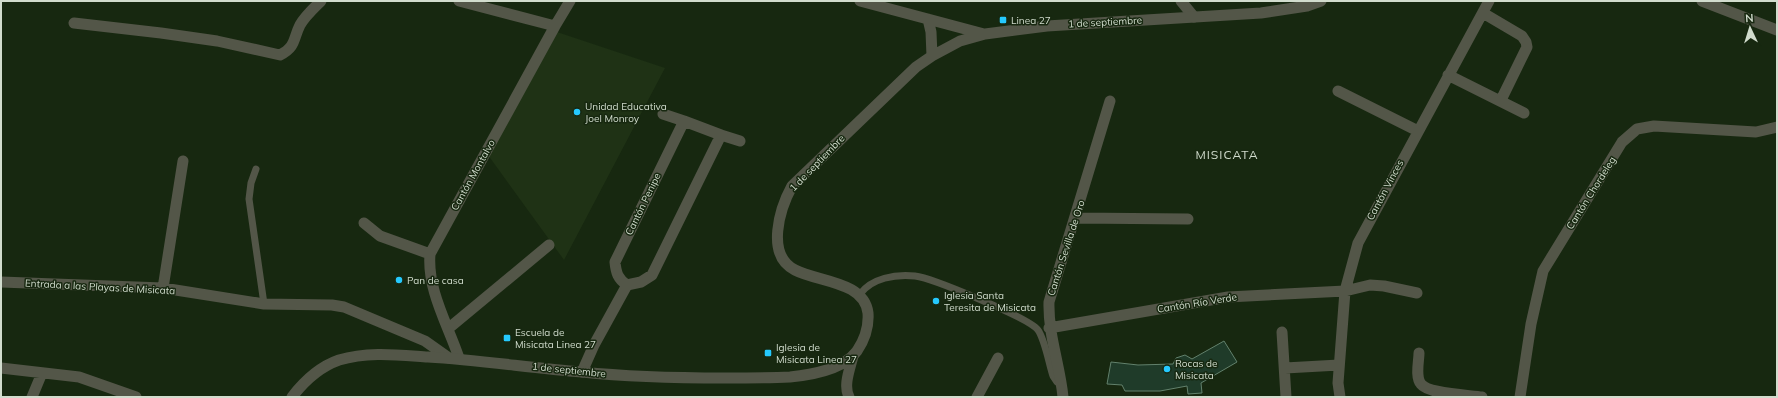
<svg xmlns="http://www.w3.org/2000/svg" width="1778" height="398" font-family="Mulish,sans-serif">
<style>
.built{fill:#1f3215}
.building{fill:#1f3b29;stroke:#62816c}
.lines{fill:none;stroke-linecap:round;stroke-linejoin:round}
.service{stroke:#535648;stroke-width:7}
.minor{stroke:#535648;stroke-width:11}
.tertiary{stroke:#535648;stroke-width:11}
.poi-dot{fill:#25c9fe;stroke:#172810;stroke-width:1.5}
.labels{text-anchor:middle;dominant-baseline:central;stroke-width:3;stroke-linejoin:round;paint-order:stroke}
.poi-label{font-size:10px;fill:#d1dccd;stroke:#172810;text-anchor:start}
.street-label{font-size:10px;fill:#d1dccd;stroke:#172810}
.quarter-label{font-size:12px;letter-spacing:1px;fill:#d1dccd;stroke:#172810}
</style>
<rect width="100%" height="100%" fill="#172810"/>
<path class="built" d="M557,32L665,68L564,260L488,155Z"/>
<path class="building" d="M1224,341L1237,362L1201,383L1202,393L1188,394L1187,386L1160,391H1125L1122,385L1107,384L1111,362L1138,365L1173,364L1176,358L1185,355L1192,359Z"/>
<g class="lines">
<path class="service" d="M256,169L251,183L249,199L264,304
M860,294C872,278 895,274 915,276C932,278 1029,318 1038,330C1045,340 1049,364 1053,376L1057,382L1062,385"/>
<path class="minor" d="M459,1L555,26
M1181,1L1194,17
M1483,13L1522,36L1526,42L1527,47L1501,100
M74,23L161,33L217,41L280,55C296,47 293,39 300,25C305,16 314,8 321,1
M1448,75L1524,113
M1338,91L1418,131
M663,114L684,121
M684,121L721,135L652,275L641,282L627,285C618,279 616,273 615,262Z
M721,135L740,141
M1076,218L1188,219
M364,223L380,236L430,254
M1,282L163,288L264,304L332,305L344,307L425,341L449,358
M163,288L183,161
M449,328L549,245
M1049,328L1228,297L1345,291L1370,285L1384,286L1417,293
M1282,332L1286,397
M1419,353C1419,361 1415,377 1421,384C1428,394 1470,395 1482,397
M459,358C448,325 427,290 430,254L555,26L570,1
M1,368L79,377L136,397
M1285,368L1339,365
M582,372L594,345L627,285
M32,397L42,373
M849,397C843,385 850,369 853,356
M977,397L998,358
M1063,397C1060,365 1048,335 1049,302L1110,101
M1340,397L1338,383L1345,291L1358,243L1489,1
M1520,397L1531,324L1543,271L1622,142L1637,129L1654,126L1756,132L1777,127"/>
<path class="tertiary" d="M860,1L984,34
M1702,1L1777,30
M928,19L931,32L932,56
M292,397C305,380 319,367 339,360C368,351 399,355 428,357C480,360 531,368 582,372C630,377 677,378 725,378C746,378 768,378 790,377C811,375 844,369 857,351C865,339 869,327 868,313C864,281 818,282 795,270C765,255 780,208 792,186L916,67L932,56L960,41L985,34L1047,26L1261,13L1307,6L1321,1"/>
</g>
<g class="poi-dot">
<rect x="999" y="16" width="8" height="8" rx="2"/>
<circle cx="577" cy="112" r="4"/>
<circle cx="399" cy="280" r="4"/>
<circle cx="936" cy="301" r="4"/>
<rect x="503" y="334" width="8" height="8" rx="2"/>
<rect x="764" y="349" width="8" height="8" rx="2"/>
<circle cx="1167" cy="369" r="4"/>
</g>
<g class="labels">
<g class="poi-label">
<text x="1011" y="20">Linea 27</text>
<text x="585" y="106">Unidad Educativa<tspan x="585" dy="12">Joel Monroy</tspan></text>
<text x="407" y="280">Pan de casa</text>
<text x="944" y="295">Iglesia Santa<tspan x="944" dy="12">Teresita de Misicata</tspan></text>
<text x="515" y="332">Escuela de<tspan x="515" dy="12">Misicata Linea 27</tspan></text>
<text x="776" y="347">Iglesia de<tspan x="776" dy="12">Misicata Linea 27</tspan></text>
<text x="1175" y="363">Rocas de<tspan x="1175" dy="12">Misicata</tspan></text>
</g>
<g class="street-label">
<text transform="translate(1105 22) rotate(-3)">1 de septiembre</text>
<text transform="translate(817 163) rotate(-46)">1 de septiembre</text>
<text transform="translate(473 175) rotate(-61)">Cantón Montalvo</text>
<text transform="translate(1385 190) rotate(-62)">Cantón Vinces</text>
<text transform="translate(1591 193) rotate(-58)">Cantón Chordeleg</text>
<text transform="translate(643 204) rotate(-64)">Cantón Penipe</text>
<text transform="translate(1066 248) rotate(-72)">Cantón Sevilla de Oro</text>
<text transform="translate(100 287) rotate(3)">Entrada a las Playas de Misicata</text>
<text transform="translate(1197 303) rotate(-9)">Cantón Río Verde</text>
<text transform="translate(569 370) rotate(6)">1 de septiembre</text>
</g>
<g class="quarter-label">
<text x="1227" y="154">MISICATA</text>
</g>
</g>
<rect width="1778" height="398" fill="none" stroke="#d1dccd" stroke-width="4"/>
<g transform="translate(1750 28) rotate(356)" stroke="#172810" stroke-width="3" paint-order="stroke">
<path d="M0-3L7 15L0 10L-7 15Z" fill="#d1dccd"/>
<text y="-6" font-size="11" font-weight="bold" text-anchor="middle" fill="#d1dccd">N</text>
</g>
</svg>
